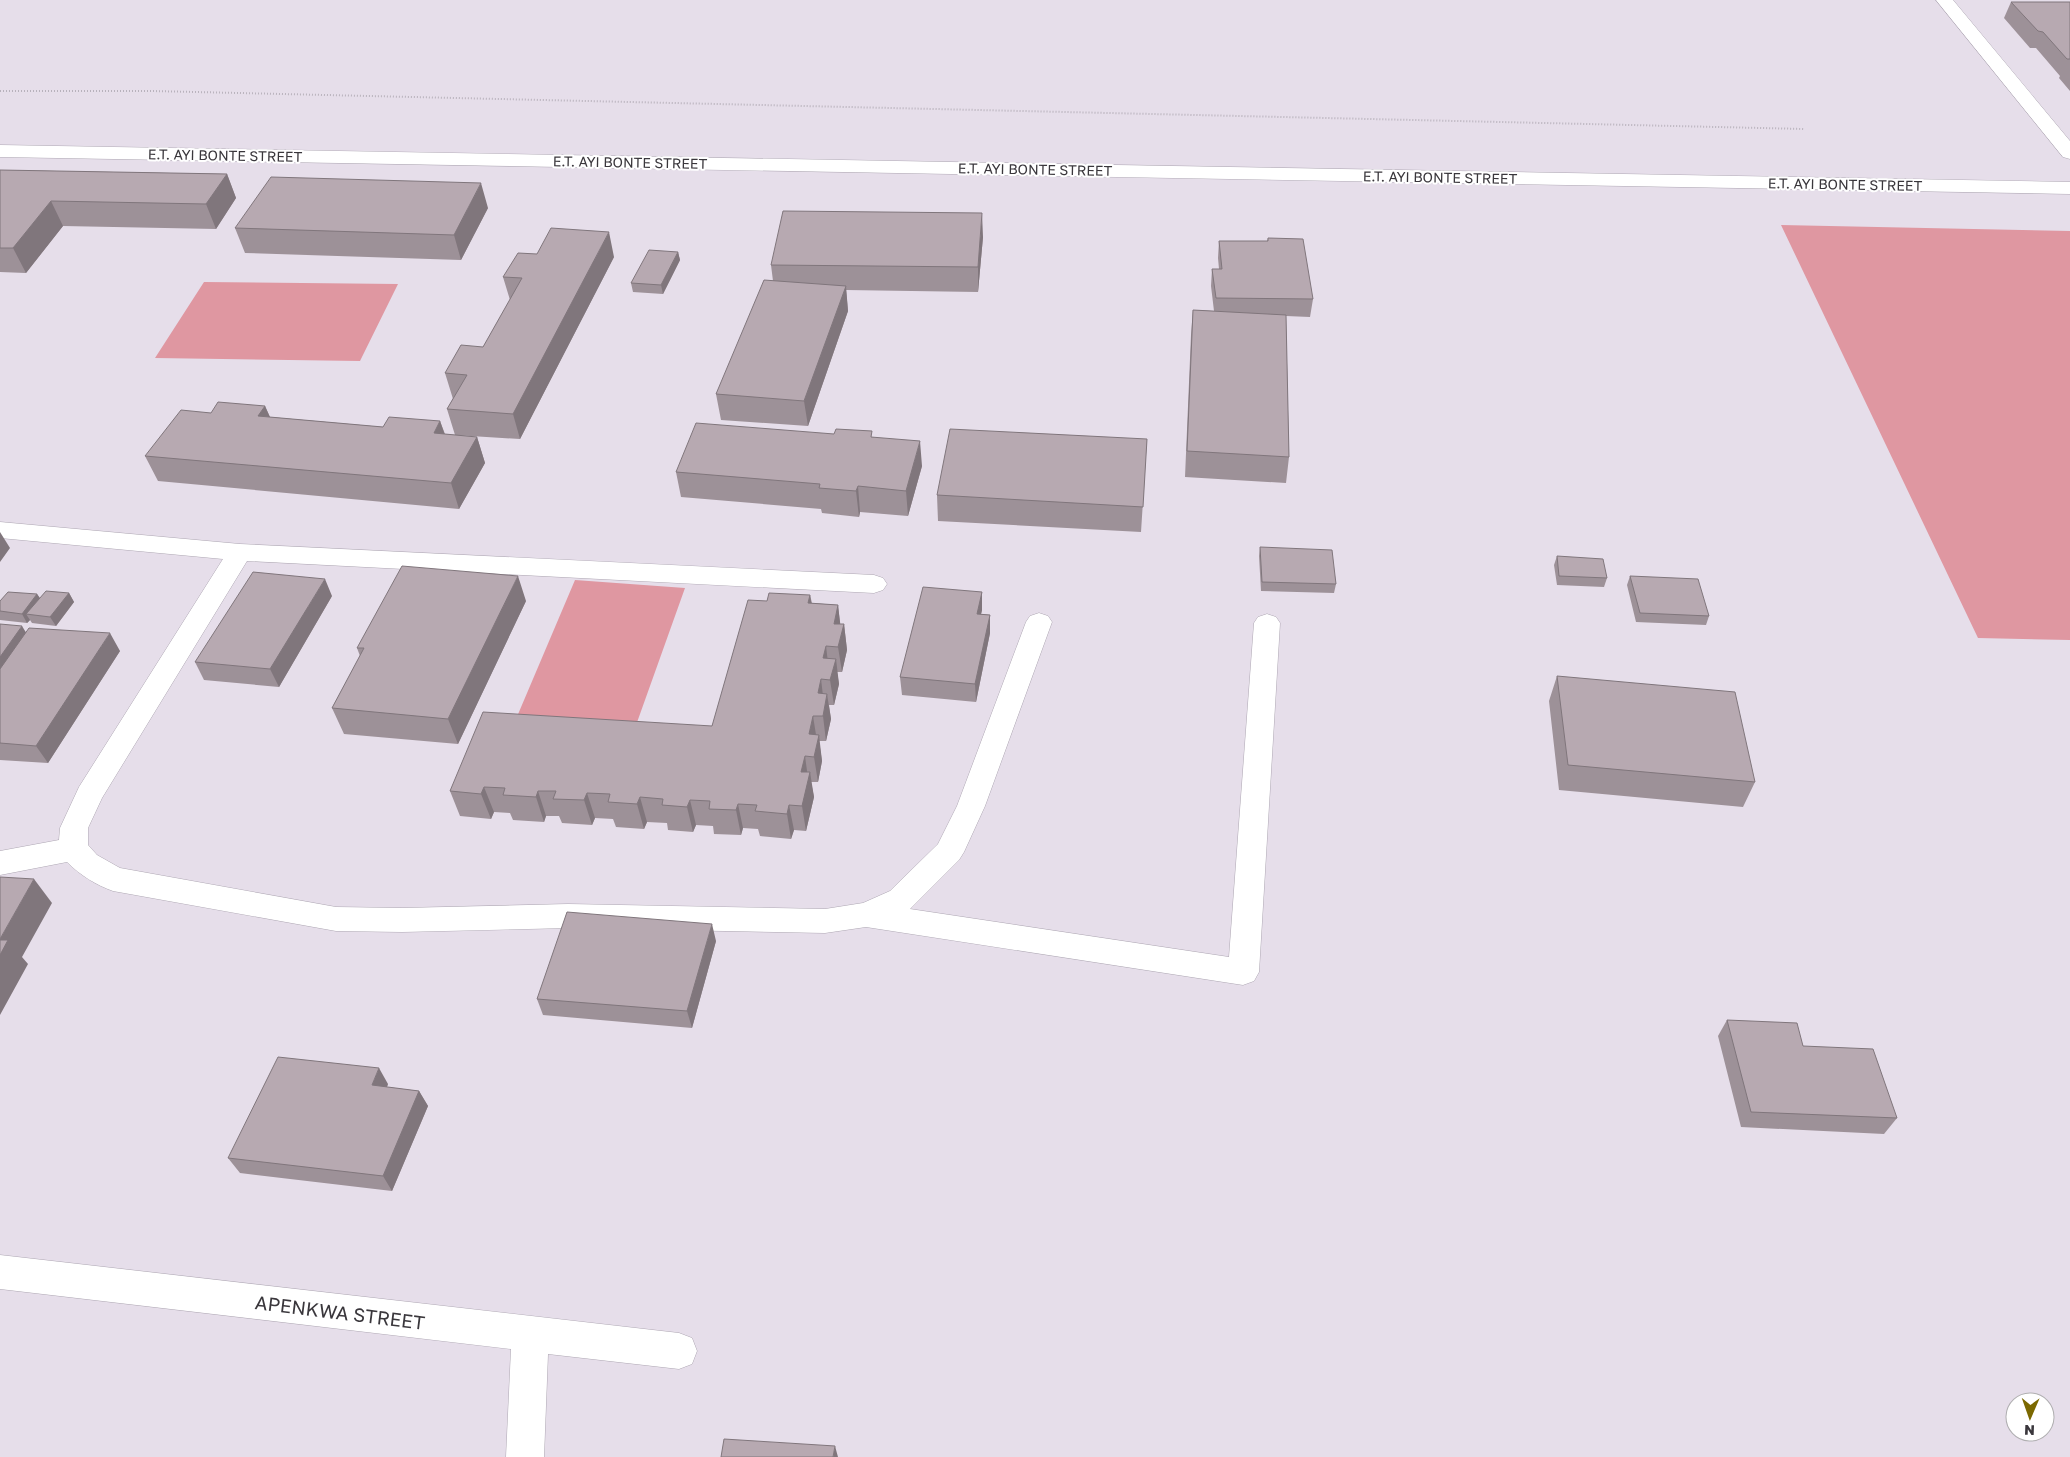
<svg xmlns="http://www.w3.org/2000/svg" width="2070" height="1457" font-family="'Golos Text',sans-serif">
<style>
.green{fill:#df97a1}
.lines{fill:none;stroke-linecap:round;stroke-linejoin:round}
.minor-casing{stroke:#aea7b3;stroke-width:1}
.path{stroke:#8a858d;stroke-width:2;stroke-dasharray:0.5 2.5;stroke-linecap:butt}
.minor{fill:#fff;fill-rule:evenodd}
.wall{fill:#9d9198}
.shaded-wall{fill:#80767c}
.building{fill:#b7a9b1;stroke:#80767c}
.labels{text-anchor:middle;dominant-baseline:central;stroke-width:4;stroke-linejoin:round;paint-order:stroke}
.far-street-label{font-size:14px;fill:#3a373c;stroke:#fff}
.near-street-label{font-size:19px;fill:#3a373c;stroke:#fff}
</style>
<rect width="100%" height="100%" fill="#e6deea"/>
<path class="green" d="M1781,225L2070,231V640L1978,638Z
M204,282L398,284L360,361L155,358Z
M575,580L685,588L635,728L516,719Z"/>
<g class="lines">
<g class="minor-casing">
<path id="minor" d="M1936,0H1953L2070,141V159L2063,157Z
M0,145L2070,182V194L0,157Z
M0,522L240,544L874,575L883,578L887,584L883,590L874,593L247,561L102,798L88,828V845L97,855L120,868L336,907L402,908L568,904L825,909L863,903L890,891L938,844L957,806L1026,622L1030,616L1039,613L1048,616L1052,622L985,806L964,852L959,860L910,909L1229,957L1254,623L1258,617L1267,614L1276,617L1280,623L1259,972L1254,981L1243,985L866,927L825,933L568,928L402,932L336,931L113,891C96,885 80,875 67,862L0,875V851L59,840L60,828L79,787L223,559L0,538Z
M0,1255L679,1333L692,1338L697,1351L692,1364L679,1369L548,1354L544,1457H506L511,1349L0,1289Z"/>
</g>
<path class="path" d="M0,91H151L1805,129"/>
<use href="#minor" class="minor"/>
</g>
<path class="wall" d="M2011,2H2070V91L2059,78L2060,76L2036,48H2030L2004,18Z
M0,170L227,174L236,198L216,229L63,226L26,273L0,272Z
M488,208L461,260L245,253L235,228Z
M983,237L978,292L846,290L848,311L808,426L721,420L716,394L773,281L771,265Z
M1268,238L1313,299L1310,317L1286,316L1289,457L1286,483L1185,477L1191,335L1193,310L1214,311L1211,286L1212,269H1219L1218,258L1219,241H1267Z
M678,252L680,260L663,294L633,292L631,283Z
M614,257L520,439L455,435L447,409L453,399L445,373L483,347L510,300L503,277Z
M265,406L270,417L383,427L440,421L445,434L477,437L485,463L459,509L158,481L145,456L211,413Z
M873,437L922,466L908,516L860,512L859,517L822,513L821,509L681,497L676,472Z
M1147,439L1141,532L938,521L937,495Z
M1260,547L1336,584L1334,593L1261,591L1259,556Z
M1557,556L1607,578L1604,587L1557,585L1554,565Z
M1630,576L1709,616L1706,625L1636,622L1627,585Z
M982,592V610L981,614L990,615V633L976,702L902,695L900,677Z
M69,593L74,602L56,626L32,623L30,620L27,623L0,620V601L37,594L40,598Z
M810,595L812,603L838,605L840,624H844L847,650L842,672H837L839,684L834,705H829L831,719L826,741H819L822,761L818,782H811L814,797L806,831L794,830L791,839L760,836L758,829L743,828L741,835L714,834L713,826L696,825L693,832L668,830L667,823L647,822L644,829L616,827L613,819L595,818L592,825L562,823L559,816H546L544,822L513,820L510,813L494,812L491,819L460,816L450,791L712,726L767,601Z
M332,596L279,687L204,680L195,662Z
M526,601L458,744L344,734L332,708L360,656L357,648Z
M0,624L26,632L120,651L48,763L0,760Z
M1557,676L1755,782L1743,807L1559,790L1549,701Z
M716,941L692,1028L543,1015L537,999Z
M1727,1020L1803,1046L1897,1118L1884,1134L1741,1127L1718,1036Z
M388,1084L387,1087L419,1091L428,1106L392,1191L240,1173L228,1158Z"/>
<path class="shaded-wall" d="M227,174L236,198L216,229L206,204Z
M481,183L488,208L461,260L454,235Z
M51,201L63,226L26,273L13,248Z
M982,213L983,237L978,292V267Z
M609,232L614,257L520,439L513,414Z
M678,252L680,260L663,294L661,285Z
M846,286L848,311L808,426L804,401Z
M265,406L276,431L258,416Z
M440,421L449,447L434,433Z
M477,437L485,463L459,509L451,483Z
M920,441L922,466L908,516L906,491Z
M858,486L860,512L859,517L856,491Z
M0,532L10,548L0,562Z
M518,576L526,601L458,744L448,719Z
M325,579L332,596L279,687L270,669Z
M982,592V610L977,631V614Z
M69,593L74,602L56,626L50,617Z
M37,594L43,603L26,614L30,620L27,623L22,614Z
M810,595L814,620L808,603Z
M838,605L841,630L834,624Z
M990,615V633L976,702L975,684Z
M844,624L847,650L842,672L838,647Z
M22,626L33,644L0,691V657Z
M110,633L120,651L48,763L36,746Z
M826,646L829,671L823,658Z
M836,659L839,684L834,705L830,680Z
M821,679L824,704L818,693Z
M827,694L831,719L826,741L823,716Z
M813,716L817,741L809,734Z
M819,735L822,761L818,782L814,757Z
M805,756L808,778L810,772L814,797L806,831L802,806L801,772Z
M484,787L494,812L491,819L481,794Z
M538,791L546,816L544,822L536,797Z
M587,793L595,818L592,825L584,800Z
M640,797L647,822L644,829L637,804Z
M690,800L696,825L693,832L687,807Z
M738,804L743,828L741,835L736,810Z
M789,805L794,830L791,839L787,814Z
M34,879L52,903L22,957L28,964L0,1015V939Z
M712,924L716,941L692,1028L687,1011Z
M379,1068L388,1084L381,1101L372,1085Z
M419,1091L428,1106L392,1191L383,1176Z
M835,1446L838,1457H833Z"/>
<path class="building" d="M2011,2H2070V59H2067L2043,32L2038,31Z
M0,170L227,174L206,204L51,201L13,248H0Z
M271,177L481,183L454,235L235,228Z
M783,211L982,213L978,267L771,265Z
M551,228L609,232L513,414L447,409L467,375L445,373L461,345L483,347L522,278L503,277L518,253L537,254Z
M1268,238L1303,239L1313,299L1216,298L1212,269H1222L1219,241H1268Z
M649,250L678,252L661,285L631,283Z
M764,280L846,286L804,401L716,394Z
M1193,310L1286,315L1289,457L1187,451Z
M218,402L265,406L258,416L383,427L389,417L440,421L434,433L477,437L451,483L145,456L181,410L211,413Z
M696,423L834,434L836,429L872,431L871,437L920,441L906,491L858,486L856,491L819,488L820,484L676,472Z
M950,429L1147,439L1143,507L937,495Z
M1260,547L1332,550L1336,584L1262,582Z
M1557,556L1603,559L1607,578L1559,576Z
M402,566L518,576L448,719L332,708L364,648H357Z
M253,572L325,579L270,669L195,662Z
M1630,576L1698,579L1709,616L1640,613Z
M923,587L982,592L977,614L990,615L975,684L900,677Z
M46,591L69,593L50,617L26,614Z
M8,592L37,594L22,614L0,611V601Z
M769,593L810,595L808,603L838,605L834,624H844L838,647L826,646L823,658L836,659L830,680L821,679L818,693L827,694L823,716H813L809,734L819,735L814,757L805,756L801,772H810L802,806L789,805L787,814L755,811L757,805L738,804L736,810L709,809L710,801L690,800L687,807L662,805L663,799L640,797L637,804L608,802L610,794L587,793L584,800L553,799L556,791H538L536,797L503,795L505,788L484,787L481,794L450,791L483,712L712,726L748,600L767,601Z
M0,624L22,626L0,657Z
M29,628L110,633L36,746L0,743V669Z
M1557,676L1735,692L1755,782L1568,765Z
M0,877L34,879L0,939Z
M567,912L712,924L687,1011L537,999Z
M0,940H8L0,955Z
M1727,1020L1797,1023L1803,1046L1873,1049L1897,1118L1751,1112Z
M278,1057L379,1068L372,1085L419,1091L383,1176L228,1158Z
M724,1439L835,1446L833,1457H721Z"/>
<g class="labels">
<g class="far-street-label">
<text transform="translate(225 155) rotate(1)">E.T. AYI BONTE STREET</text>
<text transform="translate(630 162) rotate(1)">E.T. AYI BONTE STREET</text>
<text transform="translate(1035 169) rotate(1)">E.T. AYI BONTE STREET</text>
<text transform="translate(1440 177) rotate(1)">E.T. AYI BONTE STREET</text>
<text transform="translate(1845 184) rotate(1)">E.T. AYI BONTE STREET</text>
</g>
<g class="near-street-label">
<text transform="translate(340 1312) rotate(7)">APENKWA STREET</text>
</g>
</g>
<g transform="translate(2030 1417) rotate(182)"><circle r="24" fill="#ffffff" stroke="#b0afb1"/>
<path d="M0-4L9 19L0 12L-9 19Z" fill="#7b6800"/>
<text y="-8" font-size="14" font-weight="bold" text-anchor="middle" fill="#3a373c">N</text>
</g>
</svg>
